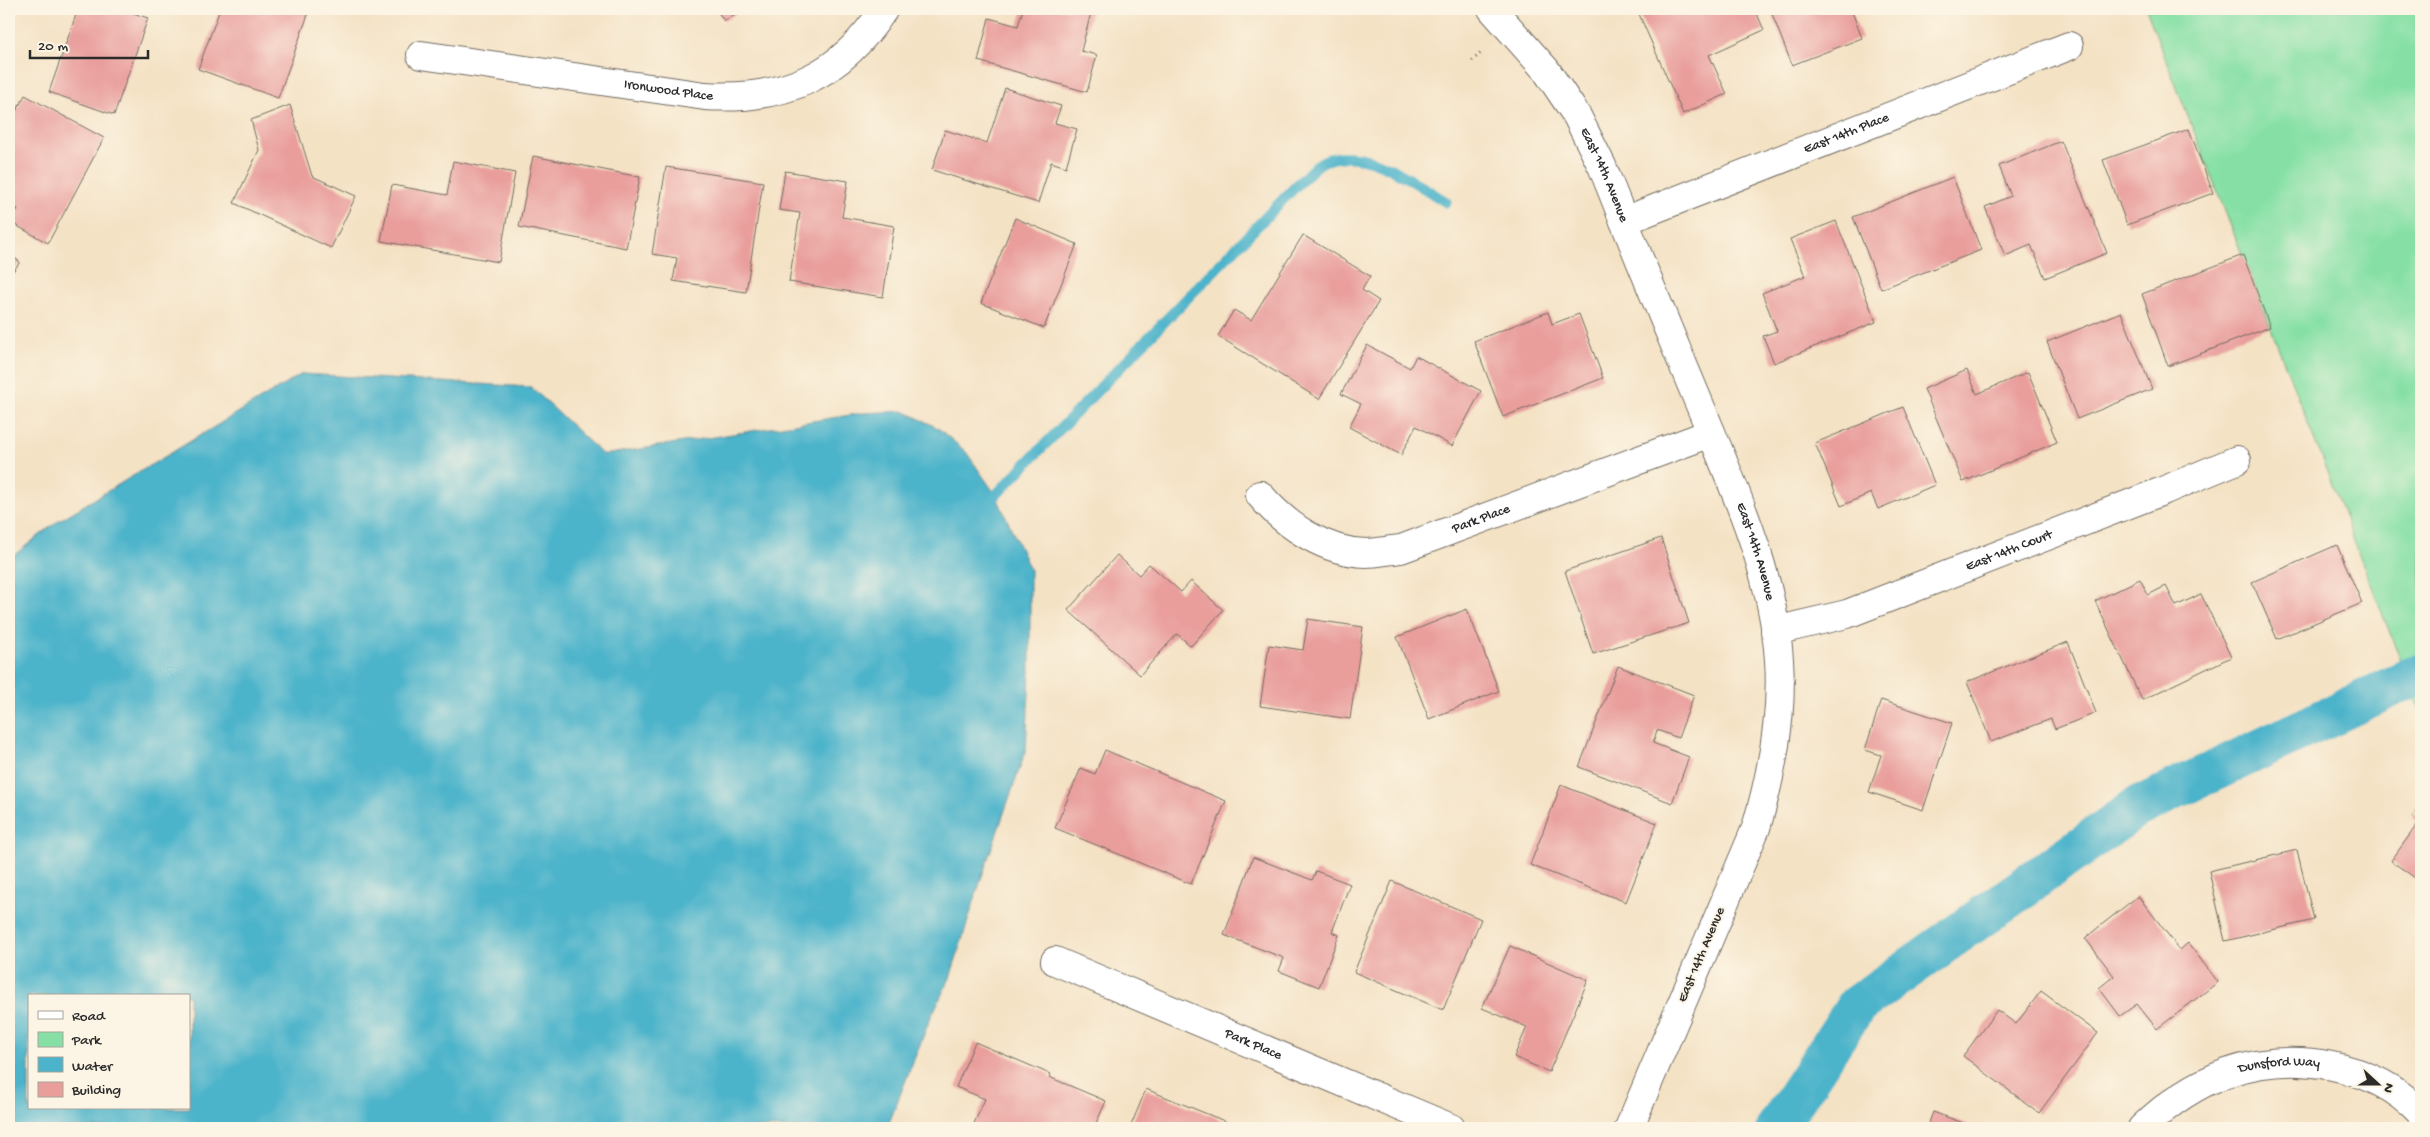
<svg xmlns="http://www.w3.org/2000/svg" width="2430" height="1137" font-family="'Gochi Hand',sans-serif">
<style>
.green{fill:#86e0a6;stroke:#588668}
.water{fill:#4bb3ca;stroke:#3b6f7a;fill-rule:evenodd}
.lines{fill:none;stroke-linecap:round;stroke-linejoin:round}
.stream{stroke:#4bb3ca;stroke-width:11}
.canal{stroke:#4bb3ca;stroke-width:41}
.building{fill:#e99e9c}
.minor-casing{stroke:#716b61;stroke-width:30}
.path{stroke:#716b61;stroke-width:3;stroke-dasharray:1 4;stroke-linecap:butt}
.minor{stroke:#fff;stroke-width:28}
.labels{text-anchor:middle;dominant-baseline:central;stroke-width:4;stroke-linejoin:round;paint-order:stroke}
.street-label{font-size:14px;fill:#2b2b2b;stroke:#fcf5e5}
</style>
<rect width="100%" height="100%" fill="#fcf5e5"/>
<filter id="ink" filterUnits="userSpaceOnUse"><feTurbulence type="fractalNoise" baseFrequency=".02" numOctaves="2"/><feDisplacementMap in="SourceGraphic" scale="10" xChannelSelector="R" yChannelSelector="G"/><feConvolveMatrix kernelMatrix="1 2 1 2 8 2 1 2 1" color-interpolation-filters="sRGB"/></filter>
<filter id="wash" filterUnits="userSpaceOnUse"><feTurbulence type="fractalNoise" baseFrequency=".0096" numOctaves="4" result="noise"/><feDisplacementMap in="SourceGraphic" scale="20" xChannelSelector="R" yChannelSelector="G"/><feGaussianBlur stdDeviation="1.12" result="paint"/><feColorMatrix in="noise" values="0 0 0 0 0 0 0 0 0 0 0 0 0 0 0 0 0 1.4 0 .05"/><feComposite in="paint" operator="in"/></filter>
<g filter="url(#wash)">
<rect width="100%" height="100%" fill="#f4e2c5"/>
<path class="green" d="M2146,9H2421V713L2395,646Z"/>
<path class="water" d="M302,374L531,387L603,455L862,413L904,411L938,428L966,452L996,495L1030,570V673L1026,750L983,873L950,978L930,1019L887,1128H9V559L58,521ZM29,996H189V1108H29Z"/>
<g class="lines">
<path class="stream" d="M996,495L1298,184C1305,178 1315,165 1324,161C1366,144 1413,182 1446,202"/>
<path class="canal" d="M1776,1128L1857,1005L2136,808L2421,673"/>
</g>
<g id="blocks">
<path class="building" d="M78,9H121L148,18L114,115L49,92Z
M220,9H310L278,98L198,69Z
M716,9H743L724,21Z
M1023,9H1092L1081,51L1097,55L1087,92L978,61L989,18L1018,26Z
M1650,9H1755L1764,30L1709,55L1727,94L1683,114L1639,14Z
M1770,9H1851L1862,38L1792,65Z
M1005,88L1061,106L1055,123L1077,129L1066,167L1051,162L1038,203L932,170L945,130L987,143Z
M25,95L104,138L48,243L10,222L18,209L9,204V124Z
M290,105L312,176L356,196L331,248L234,203L259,150L251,120Z
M2189,129L2213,193L2127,225L2103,160Z
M2061,141L2107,253L2045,278L2031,245L2005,256L1985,207L2011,196L1999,166Z
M533,156L640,177L626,248L519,227Z
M453,161L515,173L499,262L381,241L392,185L447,195Z
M666,167L763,182L746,292L673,281L677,258L652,254Z
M785,171L848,181L842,217L894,226L883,297L789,282L800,213L779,210Z
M1953,177L1981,250L1881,289L1853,217Z
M1015,218L1077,244L1044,328L981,303Z
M1836,221L1876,322L1774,363L1763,336L1777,331L1762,293L1805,276L1790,239Z
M1303,235L1370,276L1362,290L1379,301L1319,399L1218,336L1234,310L1251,320Z
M9,254L20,262L9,277Z
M2243,255L2270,327L2168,366L2142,294Z
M1548,312L1552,324L1579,314L1603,378L1503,417L1474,341Z
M2121,312L2152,389L2077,419L2047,342Z
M1367,345L1410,368L1416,356L1481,391L1452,446L1416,426L1401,455L1349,427L1361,404L1341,394Z
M1967,370L1977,394L2028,372L2057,442L1963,482L1924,389Z
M1903,407L1935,485L1878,509L1871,493L1841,506L1815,443Z
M1661,538L1689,623L1593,654L1565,571Z
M2337,545L2362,603L2277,639L2252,582Z
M1117,555L1139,575L1149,564L1181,592L1191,581L1223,610L1191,646L1177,634L1140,675L1068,610Z
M2140,579L2148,595L2166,586L2176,606L2201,594L2231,657L2142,700L2095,601Z
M1467,609L1499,691L1429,719L1397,637Z
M1308,619L1363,627L1350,719L1260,706L1269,645L1303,650Z
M2068,642L2096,713L2055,729L2051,719L1991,742L1967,682Z
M1618,666L1694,695L1678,738L1657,730L1653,743L1689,757L1672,803L1579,767Z
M1881,700L1952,723L1923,810L1869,792L1881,755L1865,750Z
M1105,750L1226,801L1191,884L1055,828L1081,768L1095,774Z
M1561,785L1657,823L1626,902L1530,865Z
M2421,804V882L2391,861L2419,822L2412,817Z
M2297,850L2314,920L2225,941L2209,871Z
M1253,857L1312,880L1316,871L1350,884L1332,932L1339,935L1319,987L1279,971L1284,958L1224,935Z
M1392,881L1481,919L1443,1010L1354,972Z
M2138,896L2180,950L2188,943L2218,982L2157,1029L2137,1004L2120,1016L2099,988L2114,976L2085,938Z
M1510,946L1588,980L1549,1072L1514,1057L1527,1027L1482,1008Z
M2041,991L2098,1033L2039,1113L1963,1056L1997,1010L2016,1024Z
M975,1042L1050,1074L1049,1077L1106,1101L1094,1128H972L985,1099L956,1087Z
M1146,1089L1239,1127V1128H1130Z
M1933,1112L1977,1128H1927Z"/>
</g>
</g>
<g filter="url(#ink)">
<use href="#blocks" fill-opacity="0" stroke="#716b61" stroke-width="1"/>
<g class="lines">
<g class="minor-casing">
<g id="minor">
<path id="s1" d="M1492,9L1546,70L1577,116L1602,166C1635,249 1669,332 1704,415C1736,493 1773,574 1779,660C1783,717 1772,773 1756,828L1629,1128"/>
<path id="s2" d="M421,55L705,96C784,101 841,76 884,9"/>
<path id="s3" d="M1624,221L2069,46"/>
<path id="s4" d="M1260,495C1286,526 1325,552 1366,553C1377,553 1389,550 1401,549L1711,433"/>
<path id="s5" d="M1775,631L1847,614L2160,492L2237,460"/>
<path id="s6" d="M1055,961L1451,1128"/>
<path id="s7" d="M2142,1128C2166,1105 2196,1084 2227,1073C2292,1050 2373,1063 2421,1113"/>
</g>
</g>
<path class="path" d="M1472,61L1483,51"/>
<use href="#minor" class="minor"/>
</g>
</g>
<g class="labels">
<g class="street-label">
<text stroke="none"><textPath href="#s2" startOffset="250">Ironwood Place</textPath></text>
<text stroke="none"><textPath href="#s3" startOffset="239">East 14th Place</textPath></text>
<text stroke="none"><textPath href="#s1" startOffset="202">East 14th Avenue</textPath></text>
<text stroke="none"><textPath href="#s4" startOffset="245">Park Place</textPath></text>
<text stroke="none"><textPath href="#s5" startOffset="248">East 14th Court</textPath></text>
<text stroke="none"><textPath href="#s1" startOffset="608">East 14th Avenue</textPath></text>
<text transform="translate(1702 955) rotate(-67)">East 14th Avenue</text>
<text stroke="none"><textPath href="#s6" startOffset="215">Park Place</textPath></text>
<text stroke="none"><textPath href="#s7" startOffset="155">Dunsford Way</textPath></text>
</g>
</g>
<rect width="2430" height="1137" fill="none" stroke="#fcf5e5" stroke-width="30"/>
<rect x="28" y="994" width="162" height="115" fill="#fcf5e5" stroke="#a8a49b"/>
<rect x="38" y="1011" width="25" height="8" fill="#ffffff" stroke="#a8a49b"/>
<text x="72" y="1020" font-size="15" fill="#2b2b2b">Road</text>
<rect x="38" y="1032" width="25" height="15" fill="#86e0a6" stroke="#a8a49b"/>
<text x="72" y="1044" font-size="15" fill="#2b2b2b">Park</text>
<rect x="38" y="1057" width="25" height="15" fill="#4bb3ca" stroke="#a8a49b"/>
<text x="72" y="1070" font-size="15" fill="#2b2b2b">Water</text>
<rect x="38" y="1082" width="25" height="15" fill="#e99e9c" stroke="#a8a49b"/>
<text x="72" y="1094" font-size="15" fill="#2b2b2b">Building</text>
<g transform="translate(2378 1084) rotate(111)" stroke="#fcf5e5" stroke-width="4" paint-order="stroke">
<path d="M0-4L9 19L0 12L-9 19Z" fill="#2b2b2b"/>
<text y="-8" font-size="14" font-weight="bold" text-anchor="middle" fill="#2b2b2b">N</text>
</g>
<path d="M30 50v8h118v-8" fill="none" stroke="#2b2b2b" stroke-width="2.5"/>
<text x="38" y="50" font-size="15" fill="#2b2b2b" stroke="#fcf5e5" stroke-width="4" paint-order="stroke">20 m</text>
</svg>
